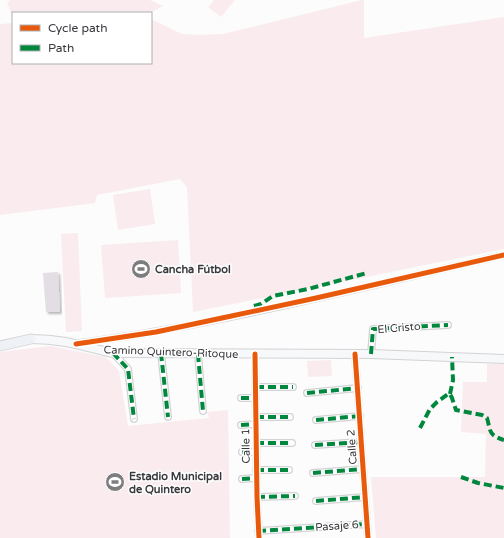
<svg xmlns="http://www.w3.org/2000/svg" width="504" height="538" font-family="'Varela Round',sans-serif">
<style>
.green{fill:#f9ebee}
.building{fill:#e3dee3;filter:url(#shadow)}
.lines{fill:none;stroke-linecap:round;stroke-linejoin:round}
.minor-casing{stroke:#d3d3d6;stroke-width:8}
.secondary-casing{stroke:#d3d3d6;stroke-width:10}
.primary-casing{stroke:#d7d6d7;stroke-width:11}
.minor{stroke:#fff;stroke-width:5.5}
.secondary{stroke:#f6f8fa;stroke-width:8}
.primary{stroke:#eef1f5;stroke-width:9}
.quiet{stroke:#00873e;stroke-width:4;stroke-dasharray:8 4;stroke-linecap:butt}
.cycleway-casing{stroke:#fff;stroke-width:8}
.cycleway{stroke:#e8590c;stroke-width:5}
.labels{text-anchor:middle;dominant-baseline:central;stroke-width:3;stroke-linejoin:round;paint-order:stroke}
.poi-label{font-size:11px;font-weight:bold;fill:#39383d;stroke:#fff;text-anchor:start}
.street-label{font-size:11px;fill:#39383d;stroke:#fff}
</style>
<defs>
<filter id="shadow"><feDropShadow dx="2" dy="2" stdDeviation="1" flood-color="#0004"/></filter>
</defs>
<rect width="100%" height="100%" fill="#fcfcfc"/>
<path class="green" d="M11,0H150L163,6L150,13H13V19L7,2Z
M214,0H235L221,17L208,7Z
M362,0H364V38L504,17V249L193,312L187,187L180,179L97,195L95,203L0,215V24L13,23V63H151V19L182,34L200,35L223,34Z
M150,189L155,224L118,230L113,195Z
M78,233L82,331L66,332L61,234Z
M178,240L181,293L105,298L101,245Z
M50,346L106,357L119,371L128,426L209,418L207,412L228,410L230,538H0V352Z
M331,360L332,376L308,377L307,361Z
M487,364H504V538H376L371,477H485L486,434L461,432L463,382H487Z"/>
<path class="building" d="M58,272L60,312H46L43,273Z"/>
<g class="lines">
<g class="minor-casing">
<path id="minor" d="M80,343C106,339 132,336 158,331C274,310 389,281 504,255
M113,353L128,369L134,419
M161,353L168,417
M198,354L203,411
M255,354L257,497L259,538
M355,354L368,538
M371,354L373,329L448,325
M256,387H293
M307,393L358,388
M241,398H256
M256,417H290
M316,420L360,416
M241,425L256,424
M256,443H292
M315,445L361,442
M242,452H256
M256,470H289
M313,473L363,469
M242,479L257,478
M257,497L295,496
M316,501L365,497
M258,531L367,524"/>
</g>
<g class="secondary-casing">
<path id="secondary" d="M31,339C43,339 54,340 66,342C82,345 97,350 113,353L371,354L504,359"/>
</g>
<g class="primary-casing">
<path id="primary" d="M0,346L31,339"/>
</g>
<use href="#minor" class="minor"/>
<use href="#secondary" class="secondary"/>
<use href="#primary" class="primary"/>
<path class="quiet" d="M254,306L261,304L273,296L308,289L367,273
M113,353L128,369L134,419
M161,353L168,417
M198,354L203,411
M371,354L373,329L448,325
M256,387H293
M307,393L358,388
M450,394L453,380L452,357
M241,398H256
M256,417H290
M316,420L360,416
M241,425L256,424
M420,428L430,409L437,402L448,394H450L452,398L456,410L482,415L487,418C491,432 488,435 504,440
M256,443H292
M315,445L361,442
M242,452H256
M256,470H289
M313,473L363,469
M461,477L478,483L504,488
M242,479L257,478
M257,497L295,496
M316,501L365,497
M258,531L367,524"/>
<g class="cycleway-casing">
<path id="cycleway" d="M76,344L156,332L222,318L316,298L504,255
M255,354L257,497L259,538
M355,354L368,538"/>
</g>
<use href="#cycleway" class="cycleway"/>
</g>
<defs>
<g id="stadium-disc" transform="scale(1)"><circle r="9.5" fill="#7d7d80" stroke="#fff"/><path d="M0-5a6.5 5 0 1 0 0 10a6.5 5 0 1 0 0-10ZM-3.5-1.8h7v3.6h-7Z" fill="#fff"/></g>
</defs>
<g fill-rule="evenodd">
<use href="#stadium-disc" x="141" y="269"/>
<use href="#stadium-disc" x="115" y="482"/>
</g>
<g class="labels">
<g class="poi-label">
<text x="155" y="269">Cancha Fútbol</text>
<text x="129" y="476">Estadio Municipal<tspan x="129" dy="13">de Quintero</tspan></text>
</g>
<g class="street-label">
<text transform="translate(399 328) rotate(-5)">El Cristo</text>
<text transform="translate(171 352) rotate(2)">Camino Quintero-Ritoque</text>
<text transform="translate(246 446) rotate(-91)">Calle 1</text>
<text transform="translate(352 447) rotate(-94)">Calle 2</text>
<text transform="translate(337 526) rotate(-4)">Pasaje 6</text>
</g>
</g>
<rect x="12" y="12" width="140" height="52" fill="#ffffff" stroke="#b0afb1"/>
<rect x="20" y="25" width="20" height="6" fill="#e8590c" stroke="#b0afb1"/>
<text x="48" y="32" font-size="12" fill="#39383d">Cycle path</text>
<rect x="20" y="45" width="20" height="6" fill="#00873e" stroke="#b0afb1"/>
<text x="48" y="52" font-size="12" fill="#39383d">Path</text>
</svg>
